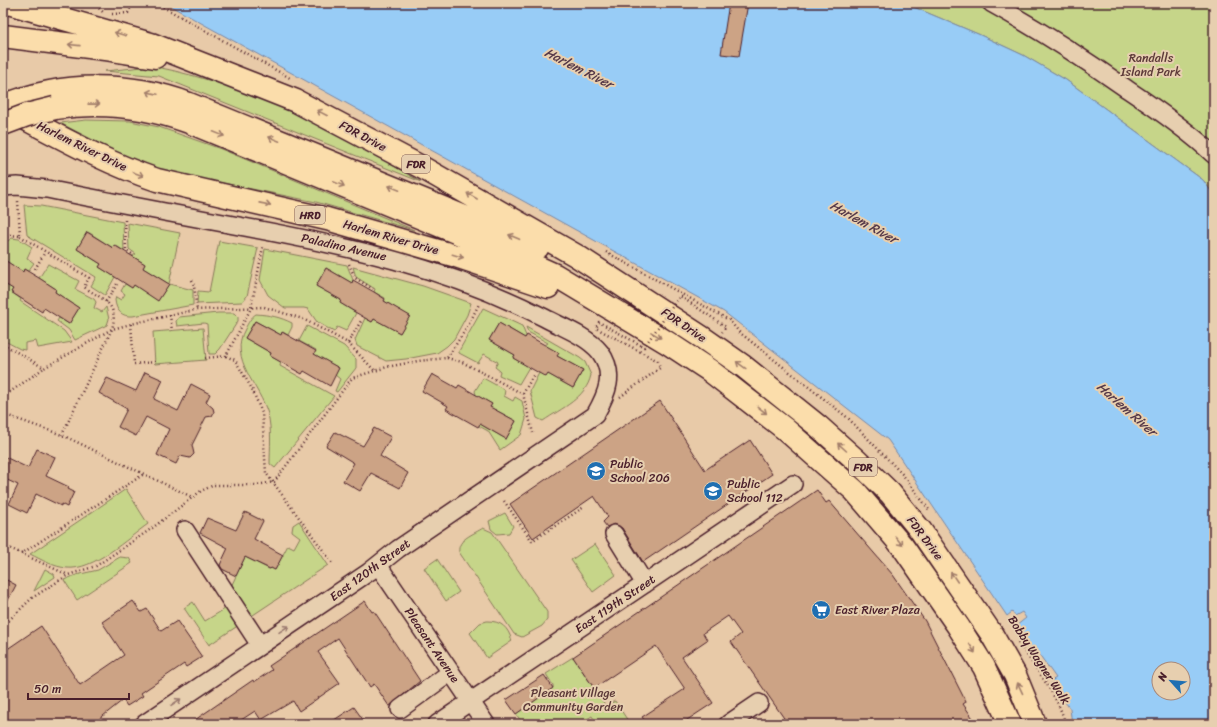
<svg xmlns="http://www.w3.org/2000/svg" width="1217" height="727" font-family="Sriracha,sans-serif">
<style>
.green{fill:#c6d589;stroke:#887a5a}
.water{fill:#98ccf6;stroke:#7987a5;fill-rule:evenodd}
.building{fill:#cca385;stroke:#4a1f2b}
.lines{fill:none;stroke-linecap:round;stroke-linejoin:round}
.minor-casing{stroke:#4a1f2b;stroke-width:20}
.highway-casing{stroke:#4a1f2b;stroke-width:25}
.path{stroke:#4a1f2b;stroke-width:2.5;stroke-dasharray:1 3;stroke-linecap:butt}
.minor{stroke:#e7cfaf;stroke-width:17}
.highway{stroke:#fbddab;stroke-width:22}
.highway-bridge-casing{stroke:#4a1f2b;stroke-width:25;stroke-linecap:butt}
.path-bridge{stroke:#4a1f2b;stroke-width:2.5;stroke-dasharray:1 3;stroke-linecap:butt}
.highway-bridge{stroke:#fbddab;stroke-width:22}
.oneway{stroke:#a27e6b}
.oneway2{stroke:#98776d}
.labels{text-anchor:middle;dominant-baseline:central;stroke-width:4;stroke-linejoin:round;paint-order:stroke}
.shield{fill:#e7cfaf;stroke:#795453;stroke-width:1}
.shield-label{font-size:11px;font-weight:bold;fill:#4a1f2b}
.park-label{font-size:12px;fill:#5d3a39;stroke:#e7cfaf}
.street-label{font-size:12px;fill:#4a1f2b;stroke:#e7cfaf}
.poi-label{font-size:12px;fill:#4a1f2b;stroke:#e7cfaf;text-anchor:start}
.water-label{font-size:13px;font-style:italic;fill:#563949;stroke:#e7cfaf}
</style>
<rect width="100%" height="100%" fill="#e8caa8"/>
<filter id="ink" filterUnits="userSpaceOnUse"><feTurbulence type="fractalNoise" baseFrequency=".025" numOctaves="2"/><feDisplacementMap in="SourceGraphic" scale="8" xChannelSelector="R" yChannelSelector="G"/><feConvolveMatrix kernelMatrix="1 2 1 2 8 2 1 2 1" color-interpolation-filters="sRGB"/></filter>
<g filter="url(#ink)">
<path class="green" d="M904,3H1214V195L1203,180L1066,80L1023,55L978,34Z
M152,66C208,77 264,97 315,122C351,139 386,162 421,182L159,76L105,71Z
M86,120L130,121L159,127L221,149L414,230L316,202L163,171L114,151L60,123Z
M24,205L41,206L123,222L124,251L115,245L113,248L88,232L77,249L101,264L99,267L115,277L105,295L91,286L96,277L27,235Z
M128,223L180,233L169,284L193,290V305L133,316C122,317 116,311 115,300L116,297L121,300L125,294L121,291L125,284L132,288L134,285L158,300L169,284L143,268L145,264L132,256L136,254L129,249Z
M12,238L19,239L32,247L27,258L34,263L28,271L24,269L23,272L3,259V244Z
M219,241L258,248L247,296L242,302L197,304L198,291L209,292Z
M265,249L347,265L353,280L352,283L326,268L316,286L341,300L340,303L356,313L346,331L337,327L334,332L317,322L308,309L304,308H285L268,295L260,280Z
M48,264L79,281L75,289L94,299L96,302L94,308L102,312L106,307L109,319L107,325L75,340L69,330L57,321L59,318L69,324L79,308L55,292L56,289L39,278Z
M353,267L423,286L471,303L467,315L454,339L447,346L437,353L406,359L386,361L357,346L355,340L365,318L372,322L374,319L400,333L409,316L384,301L385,298L374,292L375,289L356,277Z
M3,283L13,289L11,292L21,299L20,301L64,331L72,342L38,348L36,341L25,343V350L20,349L3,340Z
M483,308L522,326L526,336L525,338L499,323L489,340L515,355L513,358L529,367L519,384L499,375L500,371L495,367L498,362L484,354L478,363L459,353V351Z
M218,313H234L238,317V321L220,349L215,354H209L207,324L204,323L177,326L176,321L179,317Z
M256,314C270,315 280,317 292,323V327L288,335L283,332L281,335L255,321L245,338L271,353L270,356L281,362L280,366L334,396L275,468L270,464C270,448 272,430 268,414C260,386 228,359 245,329C248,323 251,317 256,314Z
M307,326L344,346L356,359V368L337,392L335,391L340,379L335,375L339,368L314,354L316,350L299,341Z
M526,327L580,358L585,362L591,375C586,398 562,408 543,421L537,418L530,391L539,373L548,374L573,388L583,370L557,356L545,345L548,343L528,332Z
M203,328L206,360L155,364L153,332Z
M483,378L505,390L504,396L513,401L515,397L522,401L526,419L521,435L500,450L488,431L479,426L480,424L506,439L516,421L490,407L492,404L476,395L475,391Z
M126,489L148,524C128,538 93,571 67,568C54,567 42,560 30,554Z
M505,513L513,526L509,533L497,534L491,529L489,521Z
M299,521L328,565L247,619L228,593L245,557L269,569L271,568L275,570L288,545L294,548L300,537L292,531L293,525Z
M483,528L492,532L547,612V620L542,626L522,637L514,634L459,552C457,539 474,534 483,528Z
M595,544L616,575L593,592L571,560Z
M120,557L129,558L132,563L77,600L64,580L76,575L98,570Z
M437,559L459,592L446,601L424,568Z
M45,569L54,574L55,577L34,591Z
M193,602L205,621L228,607L242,623L209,645L184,608Z
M487,621C501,621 508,627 512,641L487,658L470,633L480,623Z
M573,657L606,706L615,701L630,724H597L592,716L579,724H523L516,714L553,688V685L546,674Z"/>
<path class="water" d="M165,3H904L978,34L1023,55L1066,80L1203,180L1214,195V724H1072L1070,709L1051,681L1056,678L1034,647L1031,649L1016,626L1026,618L1022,612L1015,616L1012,612L1007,616L888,440L724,312ZM1159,669H1183V693H1159Z"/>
<path class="building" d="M729,3H748L739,56L721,54Z
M87,232L113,248L114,245L145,264L143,268L169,284L158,301L134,285L132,288L115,277L99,267L101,264L77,249Z
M3,259L23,272L24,269L39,278L56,289L55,292L79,308L69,324L44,308L42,312L11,292L13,289L3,283Z
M326,268L352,283L353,280L374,292L385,299L384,301L410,316L400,333L374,319L372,322L365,318L340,303L341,300L316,286Z
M255,321L281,335L282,332L316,351L314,354L339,368L330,386L304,371L302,374L270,356L271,353L245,338Z
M499,323L525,338L527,335L559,353L557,356L583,370L573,388L548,374L546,377L539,373L513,358L515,355L489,340Z
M145,372L163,380L154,399L178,411L191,384L210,394L206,402L213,408L214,412L212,416L206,417L192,445L194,454L190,458L180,456L176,464L157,455L169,429L146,417L136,436L118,427L127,409L99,393L107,378L136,391Z
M432,374L457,388L459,385L492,404L490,407L516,421L506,439L480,424L478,427L446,409L448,406L422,391Z
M660,401L705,470L750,440L772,474L643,562L622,528L614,524L607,527L603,522L608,517L594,496L533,538L510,504Z
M374,428L391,437L380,456L408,473L400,488L371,473L360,491L343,481L354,463L326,446L335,432L363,446Z
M37,449L55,457L46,476L69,487L68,489L74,492L67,507L61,504V506L36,494L27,513L9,504L18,485L3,478V456L28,468Z
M817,490L826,503L829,501L893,575L925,621L966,702L963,704L977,724H788L731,642L741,634L728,616L703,633L707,640L682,657L713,703L681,724H647L642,717L685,689L656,646L594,688L573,657Z
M245,512L263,521L254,539L283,555L275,570L271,568L270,569L245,557L236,576L222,569L220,565L228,548L200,533L207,518L236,530Z
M3,578L16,585L3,610Z
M133,601L141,612L147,609L161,631L177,621L202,657L186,667L184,664L141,693L143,696L127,706L123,700L93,724H3V652L41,626L80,685L124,655L102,622Z
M365,601L372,612L374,611L420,681L391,705L389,706L374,684L370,687L338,638L318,652L340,683L299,711L293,701L261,720L255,711L235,724H189L253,680L254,682L272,670L269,666Z
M544,675L553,688L516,714L506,700Z
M354,707L366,724H328Z"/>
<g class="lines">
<g class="minor-casing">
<path id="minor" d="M991,3C1038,29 1083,58 1127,89C1157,109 1187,130 1214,155
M3,187L17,186L47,189C111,202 175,214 239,226C347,246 446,267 545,318C562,327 587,336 600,352C616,374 607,394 595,415L398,549L369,572L144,724
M185,530L260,645
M614,534L645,584
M378,565L486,724
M400,709L451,672
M437,724L793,484
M728,724L759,703"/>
</g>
<g class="highway-casing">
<path id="highway" d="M8,3L151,44L296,101L423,168L577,256L703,338L743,366L818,426L856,460L890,493L921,531L991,633L1015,675L1035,724
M3,36L105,49L155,57
M3,106C62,81 130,82 189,104L538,247
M3,107C53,133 103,162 157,180L327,219L456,256L548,287
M55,108C102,101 145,106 189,122L504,252L555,275L668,343L709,370L785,429L855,491L903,547L958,626L984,667L1010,724"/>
</g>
<path class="path" d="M93,3L103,12
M156,3L290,78
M112,14L128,13L133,3
M125,220L126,250L132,254
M20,236L89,278L84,287C103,300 119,303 112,329L62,435
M3,239L10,235L20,236L18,201
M606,252L729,320L739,332L848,418L903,475L930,511
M349,264L355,278L373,289
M35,269L45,252
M192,280C196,290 195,300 197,310
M106,302L117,284
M170,315L172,331
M348,343L361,321
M3,344L44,368L112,329L131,324
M226,356L235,360L252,389L262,413L266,473L334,565
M205,358L226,356L251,308L263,247
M447,358L462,362L523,394L533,433
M155,362L134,364L131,324L195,310L264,307L303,319L348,343L375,371
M523,394L534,374
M3,397L44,368
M620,397L660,368L658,361
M3,414L62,435L192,497
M504,501L532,541L584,507
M3,545L68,575
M21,554L144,474
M3,626L32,598L68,575L96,566L151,529L201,491L214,485H256L274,482L352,378L387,367L418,361L447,358L468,326L479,304
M1018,642C1032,663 1061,700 1065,724"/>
<use href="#minor" class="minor"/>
<use href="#highway" class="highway"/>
<g class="highway-bridge-casing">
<path id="highway-bridge" d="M3,124L27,115L55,108"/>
</g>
<path class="path-bridge" d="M658,361L596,328L599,322L644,347L680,296L726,327L722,332"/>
<use href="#highway-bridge" class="highway-bridge"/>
</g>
<defs><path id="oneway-shaft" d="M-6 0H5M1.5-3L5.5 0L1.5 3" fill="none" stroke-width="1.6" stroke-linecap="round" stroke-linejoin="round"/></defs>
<g class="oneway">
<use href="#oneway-shaft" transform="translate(120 34) rotate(-163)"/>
<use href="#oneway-shaft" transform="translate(74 45) rotate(-174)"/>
<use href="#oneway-shaft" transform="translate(152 93) rotate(-168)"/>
<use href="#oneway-shaft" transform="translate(94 104) rotate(-1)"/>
<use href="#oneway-shaft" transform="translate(322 113) rotate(-152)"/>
<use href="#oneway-shaft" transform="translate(219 134) rotate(22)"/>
<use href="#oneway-shaft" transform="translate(274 139) rotate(-158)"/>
<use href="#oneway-shaft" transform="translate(138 174) rotate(20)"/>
<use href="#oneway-shaft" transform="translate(339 184) rotate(22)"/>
<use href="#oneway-shaft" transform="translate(394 188) rotate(-158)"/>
<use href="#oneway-shaft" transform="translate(472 196) rotate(-150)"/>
<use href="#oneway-shaft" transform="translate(265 204) rotate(11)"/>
<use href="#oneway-shaft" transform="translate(514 237) rotate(-157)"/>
<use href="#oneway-shaft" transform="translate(458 256) rotate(17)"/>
<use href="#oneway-shaft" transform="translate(656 335) rotate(31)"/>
<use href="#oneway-shaft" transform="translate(741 365) rotate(-144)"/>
<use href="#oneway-shaft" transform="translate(762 410) rotate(38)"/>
<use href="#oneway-shaft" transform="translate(842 447) rotate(-138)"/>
<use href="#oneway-shaft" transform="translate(899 541) rotate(51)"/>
<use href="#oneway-shaft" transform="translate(954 577) rotate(-124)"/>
<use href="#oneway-shaft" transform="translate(972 648) rotate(58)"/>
<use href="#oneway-shaft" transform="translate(1020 688) rotate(-115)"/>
</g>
<g class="oneway2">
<use href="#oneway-shaft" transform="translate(284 629) rotate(-34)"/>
<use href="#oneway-shaft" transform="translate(176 702) rotate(-34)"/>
</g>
</g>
<defs>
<g id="school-disc" transform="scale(1)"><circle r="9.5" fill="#1f6fb2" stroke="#e7cfaf"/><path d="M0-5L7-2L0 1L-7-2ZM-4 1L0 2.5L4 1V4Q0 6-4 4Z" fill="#fff"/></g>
<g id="supermarket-disc" transform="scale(1)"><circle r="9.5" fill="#1f6fb2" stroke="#e7cfaf"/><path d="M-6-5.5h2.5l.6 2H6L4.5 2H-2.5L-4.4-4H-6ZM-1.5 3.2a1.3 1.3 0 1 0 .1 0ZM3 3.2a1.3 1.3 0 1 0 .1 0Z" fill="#fff"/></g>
</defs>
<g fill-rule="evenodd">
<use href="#school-disc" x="596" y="471"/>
<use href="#school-disc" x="713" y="491"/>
<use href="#supermarket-disc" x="821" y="610"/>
</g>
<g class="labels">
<g class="shield">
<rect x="402" y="155" width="28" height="18" rx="3"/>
<rect x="295" y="206" width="30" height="18" rx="3"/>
<rect x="849" y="458" width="28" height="18" rx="3"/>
</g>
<g class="shield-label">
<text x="416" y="164">FDR</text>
<text x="310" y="215">HRD</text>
<text x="863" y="467">FDR</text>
</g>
<g class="park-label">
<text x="1151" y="58">Randalls<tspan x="1151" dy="14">Island Park</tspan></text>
<text x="573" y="693">Pleasant Village<tspan x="573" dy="14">Community Garden</tspan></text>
</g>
<g class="street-label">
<text transform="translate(363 136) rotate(28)">FDR Drive</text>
<text transform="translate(82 146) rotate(26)">Harlem River Drive</text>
<text transform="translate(391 237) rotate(16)">Harlem River Drive</text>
<text transform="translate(344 247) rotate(13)">Paladino Avenue</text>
<text transform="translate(684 325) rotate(34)">FDR Drive</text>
<text transform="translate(925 538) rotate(53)">FDR Drive</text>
<text transform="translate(370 570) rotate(-36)">East 120th Street</text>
<text transform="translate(615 604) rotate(-34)">East 119th Street</text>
<text transform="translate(432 645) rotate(56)">Pleasant Avenue</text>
<text transform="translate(1039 660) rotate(57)">Bobby Wagner Walk</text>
</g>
<g class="poi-label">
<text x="610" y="464">Public<tspan x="610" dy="14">School 206</tspan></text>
<text x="727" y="484">Public<tspan x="727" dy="14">School 112</tspan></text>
<text x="835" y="610">East River Plaza</text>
</g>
<g class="water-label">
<text transform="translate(579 68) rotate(27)">Harlem River</text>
<text transform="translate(864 222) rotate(29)">Harlem River</text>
<text transform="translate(1127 409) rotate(41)">Harlem River</text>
</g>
</g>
<rect width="1217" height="727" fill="none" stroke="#e7cfaf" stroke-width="16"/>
<rect x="8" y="8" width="1201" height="711" fill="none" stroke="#4a1f2b" stroke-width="1.5" filter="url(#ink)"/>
<g transform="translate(1171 681) rotate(297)"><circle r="19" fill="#e7cfaf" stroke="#a8897a"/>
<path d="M0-3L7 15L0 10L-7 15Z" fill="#1f6fb2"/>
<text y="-6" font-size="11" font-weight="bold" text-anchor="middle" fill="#4a1f2b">N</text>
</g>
<path d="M28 693v6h101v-6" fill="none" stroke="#4a1f2b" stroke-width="2"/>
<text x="34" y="693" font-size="12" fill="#4a1f2b" stroke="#e7cfaf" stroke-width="3" paint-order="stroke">50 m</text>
</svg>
